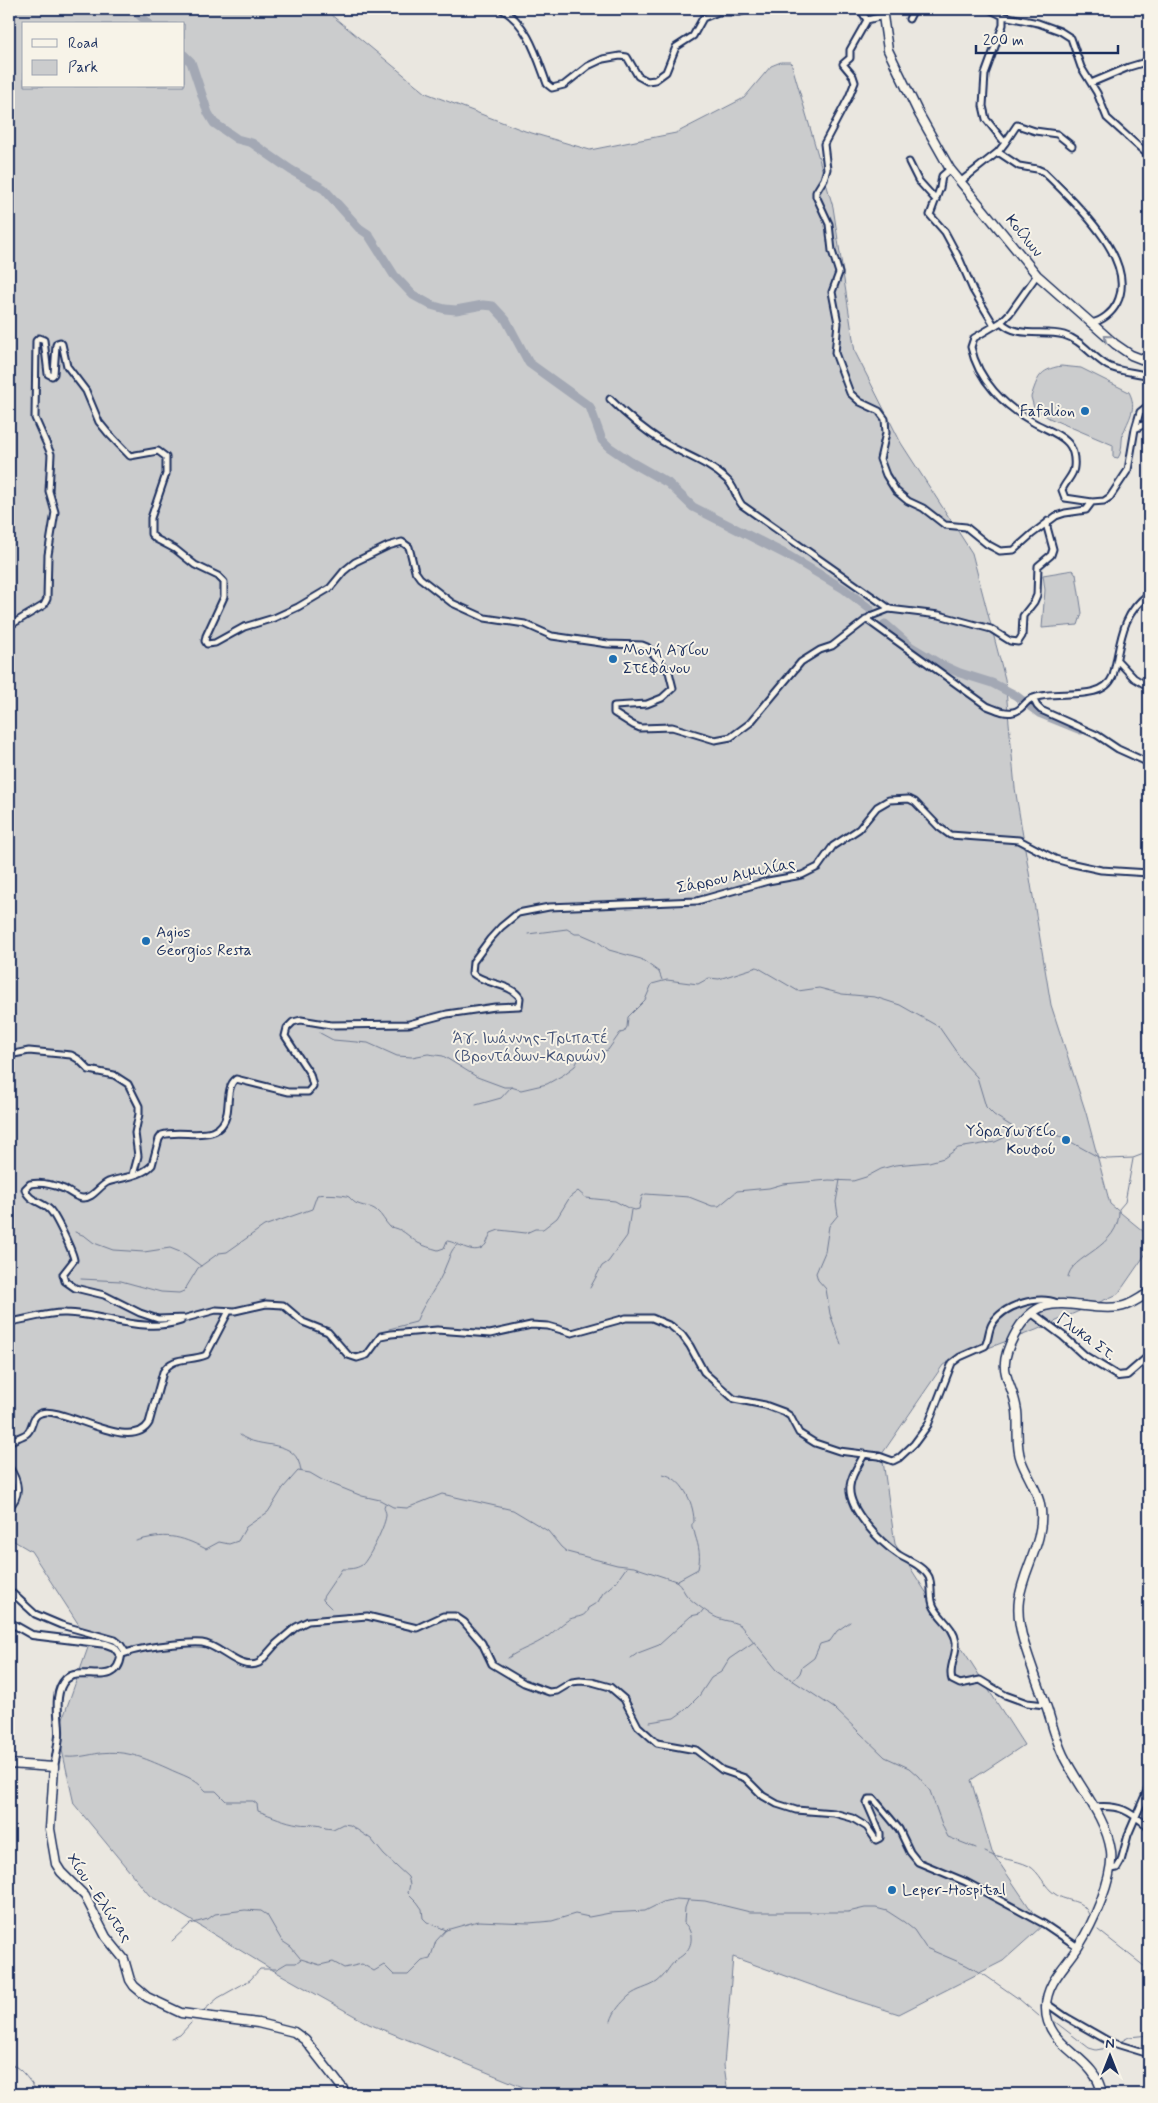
<svg xmlns="http://www.w3.org/2000/svg" width="1158" height="2103" font-family="Mynerve,sans-serif">
<style>
.green{fill:#cbcccd;stroke:#737e96;fill-rule:evenodd}
.lines{fill:none;stroke-linecap:round;stroke-linejoin:round}
.stream{stroke:#6d7892;stroke-width:1}
.river{stroke:#a3a8b4;stroke-width:9}
.minor-casing{stroke:#1b2f5e;stroke-width:9}
.tertiary-casing{stroke:#1b2f5e;stroke-width:10}
.secondary-casing{stroke:#1b2f5e;stroke-width:11}
.minor{stroke:#f7f3e8;stroke-width:5}
.tertiary{stroke:#f7f3e8;stroke-width:6}
.secondary{stroke:#f7f3e8;stroke-width:8}
.oneway{stroke:#8991a3}
.poi-dot{fill:#1f6fb2;stroke:#f7f3e8;stroke-width:2}
.labels{text-anchor:middle;dominant-baseline:central;stroke-width:4;stroke-linejoin:round;paint-order:stroke}
.street-label{font-size:16px;fill:#1b2f5e;stroke:#f7f3e8}
.poi-label{font-size:16px;fill:#1b2f5e;stroke:#f7f3e8;text-anchor:start}
.park-label{font-size:16px;fill:#47567a;stroke:#f7f3e8}
</style>
<rect width="100%" height="100%" fill="#eae7e0"/>
<filter id="ink" filterUnits="userSpaceOnUse"><feTurbulence type="fractalNoise" baseFrequency=".02" numOctaves="2"/><feDisplacementMap in="SourceGraphic" scale="10" xChannelSelector="R" yChannelSelector="G"/><feConvolveMatrix kernelMatrix="1 2 1 2 8 2 1 2 1" color-interpolation-filters="sRGB"/></filter>
<g filter="url(#ink)">
<path class="green" d="M9,9H324L426,93L525,131L590,150L676,133L744,98L771,66L781,62H791L833,207L855,352L901,443L972,553L1005,679L1015,788L1051,1005L1086,1113L1110,1204L1149,1236V1249L1118,1294L1036,1330L943,1365L882,1454L895,1544L1024,1745L971,1780L992,1852L1042,1926L1003,1961L899,2014L839,1995L733,1957L724,2065L728,2094H540L369,2024L271,1969L149,1895L74,1804L58,1732L90,1642L31,1551L9,1538ZM24,24H184V86H24Z
M1061,366L1081,368L1129,392C1138,409 1128,419 1123,434C1121,442 1123,450 1118,458L1113,457V445L1049,418L1034,408L1031,397C1038,377 1039,370 1061,366Z
M1073,570L1076,574L1082,613L1078,625L1042,628L1045,590L1043,575Z"/>
<g class="lines">
<path class="stream" d="M528,934L567,929L575,934H581L597,941L609,950L641,959L659,972L662,980
M320,1033L333,1040L368,1043L397,1056L412,1057L428,1054L443,1056L477,1077L504,1087H511L521,1090L547,1084L563,1075L575,1066L579,1058L608,1050L620,1033L624,1032L627,1027L628,1017L645,1000L652,984L667,980L698,984L709,978L719,979L757,967L798,991L819,988L842,994L875,997L900,1005L939,1027L964,1063L977,1077L986,1107L994,1115L1019,1131
M476,1105L501,1098L511,1087
M840,1180L836,1202L838,1215L829,1226L825,1252L816,1273L818,1280L826,1289L830,1314L841,1344
M75,1232L85,1236L94,1243L113,1250L144,1252L170,1248L185,1254L201,1266
M1068,1278C1069,1255 1121,1249 1119,1209L1125,1202L1133,1159
M81,1279L121,1281L161,1292L179,1293L184,1291L198,1268L219,1253L227,1252L264,1226L312,1209L317,1195C322,1194 344,1194 349,1197C352,1200 354,1203 358,1204C365,1207 372,1206 377,1211C382,1215 385,1222 390,1227C402,1228 408,1236 418,1243C424,1246 431,1248 438,1250L444,1248L447,1241C458,1242 476,1258 486,1244C488,1241 489,1236 491,1233L499,1230L526,1233L535,1229H543L557,1218L570,1197L578,1191L586,1198L615,1201L628,1208L635,1210L639,1209L642,1196L646,1194L689,1197L712,1206H719L737,1191L769,1188L783,1184L829,1180L853,1181L866,1177L881,1169L895,1165L929,1162L944,1158L958,1148L995,1142L1019,1131L1036,1129L1062,1137L1100,1158L1108,1159L1133,1158L1149,1152
M590,1288L602,1266L608,1262L627,1236L631,1210
M389,1329L416,1322C424,1301 439,1286 446,1265C450,1257 450,1250 458,1244
M240,1435C260,1451 297,1436 301,1471
M663,1474C682,1478 693,1501 694,1520C694,1525 691,1522 692,1527C693,1530 695,1532 695,1535C699,1547 701,1556 698,1569L676,1581
M136,1541C165,1533 179,1535 206,1549L219,1542L229,1544L238,1541L246,1527L268,1512L283,1488L298,1471L310,1473L322,1480L362,1496L380,1500L393,1507L407,1508L442,1494L513,1510L548,1531L561,1547L567,1552L617,1565L634,1567L676,1581C682,1585 683,1592 688,1597C694,1603 703,1609 710,1614C720,1621 730,1620 740,1625L777,1670L834,1708L885,1757L909,1768L918,1776L930,1791L943,1827L948,1837L976,1848
M331,1608L323,1600V1597L342,1569C349,1569 356,1569 362,1565C369,1559 387,1522 386,1514C386,1512 384,1509 384,1507L385,1504
M508,1658C519,1650 531,1647 542,1640C552,1635 560,1624 570,1619C577,1616 586,1618 588,1608L598,1602L603,1593L616,1582L626,1568
M631,1658L638,1653L659,1645L691,1616L700,1614L703,1610
M793,1681L800,1673L802,1667L814,1658L820,1644L830,1641L837,1631L850,1622
M650,1722L674,1718L684,1711L699,1696L711,1678L721,1672L729,1659L754,1642
M66,1757C78,1758 88,1755 100,1753C127,1750 144,1758 167,1768C183,1776 194,1777 206,1791H216L226,1801H253L257,1804L258,1811C272,1816 285,1822 299,1824C308,1826 320,1821 325,1828L333,1829L343,1824L350,1825L371,1839L384,1855L408,1877L410,1884L408,1893L417,1902L422,1909L423,1918L427,1922L446,1930
M985,1852C1000,1860 1015,1859 1029,1866C1040,1872 1044,1887 1055,1894C1068,1903 1083,1898 1089,1915
M1098,1930L1149,1970
M172,1941L190,1924L208,1919L215,1914L245,1910L261,1911L267,1915L282,1941L291,1947L300,1958
M203,2011L218,1998L250,1980L260,1969H277L287,1963H296L301,1959L320,1965L333,1962L344,1968L362,1964L374,1971L384,1965L394,1975H408L422,1961L430,1959L436,1941L446,1930L478,1921L529,1923L552,1921L575,1914L589,1917L610,1913L645,1911L663,1902L676,1899L705,1901L750,1912H848L865,1908H876L887,1911L904,1922L914,1930L926,1948L966,1965L986,1976L1019,1999L1039,2016
M611,2021C614,2011 621,2003 629,1996C637,1989 648,1988 657,1982C665,1976 668,1968 675,1961C678,1958 681,1957 684,1954C694,1945 693,1931 684,1923L685,1908L688,1900
M1054,2021L1089,2048L1096,2050L1113,2047
M171,2039L180,2035L191,2023
M1120,2042L1129,2037L1149,2035
M9,2063C25,2070 28,2081 40,2094"/>
<path class="river" d="M133,9L149,24
M184,55L191,62L208,113L214,123L237,139L252,143L291,170L324,189L359,228L368,234L394,275L413,295L431,305L445,309L456,310L483,305L493,306L506,320L529,363L590,407L602,440L609,447L631,462L668,483L693,507L789,556L844,589L870,609
M885,624L910,646L940,664L960,673L992,683L1015,695L1039,713L1081,730"/>
<g class="minor-casing">
<path id="minor" d="M501,9C528,23 537,57 547,84L552,88L564,85L588,66L603,59L620,56L627,57L638,76L647,81L655,80L666,72L676,47L693,36L703,18L718,12H740L749,9
M860,9L867,20
M989,9L1003,16L1038,23L1060,31L1071,38L1081,67L1097,93L1107,118L1149,156
M883,16L867,20L850,50V58L843,64L853,76L855,82L849,97L824,144L827,169L824,179L816,192V196L829,224L832,251L839,273L832,292L838,323L835,353L850,393L860,402L879,411L885,419L886,433L880,459L886,475L896,491L908,501L923,508L945,525L966,527L987,544L1000,551L1014,550L1032,534L1056,516L1065,513L1086,510L1092,502
M909,19L914,9
M1091,83L1129,67L1149,61
M1005,143L1017,125L1035,131L1057,134L1072,146
M998,152L1019,166L1037,169L1044,172C1071,199 1139,259 1117,303C1112,313 1102,321 1091,323
M909,162L918,180L936,200
M950,169L942,176L940,188L930,215L945,232L960,260L973,290L994,325
M960,182L998,152L1005,143L986,119L983,106L985,74L1003,25V16
M1037,275L1010,313L1001,322L974,338L971,347C978,380 1004,406 1033,422C1043,428 1058,433 1066,441C1073,447 1075,458 1074,467C1074,475 1065,482 1062,490L1065,498L1072,499L1092,502L1104,501L1110,497L1128,470L1135,429L1143,425L1149,427
M1001,322C1018,339 1043,329 1064,335C1082,340 1092,357 1108,366C1120,372 1136,372 1149,376
M610,399C626,415 644,430 663,442C684,455 708,462 726,479C735,486 735,496 742,505L890,609
M1135,429L1140,412L1145,408H1149
M866,619L987,706C995,709 1004,714 1013,712C1022,711 1024,702 1031,699C1053,688 1102,704 1113,676C1121,644 1120,615 1149,594
M9,626L44,605L47,599L48,555L55,512L49,491L51,454L35,418L36,341L39,338L44,340L48,374L52,376L54,374L56,345L57,343L60,342L62,344L67,366L86,391L99,422L108,433L130,456L158,451L166,457V474L151,518V534L156,539L175,549L195,565L218,576L224,582V597L206,636L205,641L207,644L215,643L244,627L274,618L298,607L330,588L344,571L355,562L388,546L402,542L409,547L415,571L420,578L452,603L485,618L525,624L552,636L608,644L642,645L647,647L669,672L673,688L662,698L647,704L614,706V713L633,725L640,728L672,727L715,740L731,737L750,723L801,662L820,650L832,646L871,616L889,609L939,615L991,629L1010,641L1018,642L1022,636L1023,616L1034,602L1037,595L1038,566L1051,555L1053,549L1047,527L1048,521
M1117,660L1134,678L1149,687
M1033,698L1037,706L1041,710L1097,735L1118,749L1149,763
M9,1055L29,1051L71,1055L78,1059L89,1070L114,1075L128,1084L139,1106V1114L135,1133L138,1156L133,1175
M1057,1303C1038,1295 1003,1305 992,1324C988,1331 989,1339 985,1346L960,1357L952,1363L928,1425L914,1444L899,1458L893,1461L879,1456L839,1451L815,1443L799,1433L790,1416L784,1412L765,1405L734,1399L704,1372L690,1346L682,1335L671,1326L652,1318H626L572,1333L548,1326L531,1325L490,1334L437,1330L391,1334L381,1336L367,1355L357,1358L348,1355L328,1332L303,1322L283,1305L266,1304L235,1311L216,1310L186,1318L158,1319L140,1313L104,1295L75,1288L65,1281L63,1274L74,1260C73,1252 55,1214 49,1209C41,1201 28,1201 25,1189L30,1184C41,1182 54,1185 64,1189C70,1192 75,1197 82,1198C93,1199 99,1186 108,1182C122,1177 141,1177 152,1165L159,1139L162,1135C185,1128 220,1146 227,1113C229,1103 227,1085 236,1079L288,1092H308L313,1086L310,1074L285,1036L287,1028L293,1022L301,1020L331,1025L409,1024L447,1014L495,1007L519,1006L520,998C511,983 485,985 472,973L473,962L490,939L501,927L518,913L549,907L697,901L768,881L802,875L818,867L833,846L859,829L877,807L889,800L909,799L915,802L939,827L950,835L1019,840L1055,859L1069,863L1101,870L1149,873
M9,1322C28,1320 46,1312 66,1313C105,1314 142,1334 181,1321
M9,1442C14,1439 21,1437 26,1434C34,1429 30,1416 41,1413C62,1405 131,1454 149,1423L163,1372C173,1355 190,1362 206,1355L229,1311
M864,1455C859,1464 851,1475 850,1486C847,1509 881,1543 899,1555C909,1561 923,1566 929,1577C933,1587 929,1598 934,1607C941,1620 954,1627 956,1642C957,1655 948,1668 952,1680L960,1684L980,1680L1005,1695L1027,1703L1045,1705
M9,1467C18,1480 22,1495 9,1507
M9,1590L35,1614L61,1625L115,1640L120,1644L126,1653L123,1654
M126,1653C141,1647 186,1642 202,1643C220,1645 240,1672 259,1663L276,1644L296,1627L308,1621L367,1616L417,1628L443,1616H455L464,1622L482,1643L492,1664L524,1683L549,1692L557,1691L572,1682L580,1681L592,1682L610,1687L624,1699L638,1726L657,1743L696,1750L722,1770L745,1778L763,1796L777,1804L796,1810L834,1813L852,1818L867,1827L876,1840L880,1838V1833L867,1803L869,1799H874L899,1829L910,1852L918,1862L966,1882L1044,1924L1078,1947
M1093,1807C1120,1804 1129,1811 1149,1827
M1111,1869L1117,1868L1121,1861L1128,1835L1149,1786
M1046,2003L1066,2017L1110,2042L1149,2054"/>
</g>
<g class="tertiary-casing">
<path id="tertiary" d="M1032,1313L1063,1336L1085,1356L1118,1376L1127,1375L1149,1356
M9,1622L32,1635L106,1644L114,1647L121,1656C117,1689 81,1665 66,1679C52,1693 60,1719 59,1736C58,1747 56,1757 54,1767"/>
</g>
<g class="secondary-casing">
<path id="secondary" d="M882,9L888,50L919,114L950,169L1037,275L1115,344L1131,355L1149,362
M9,1764L54,1767L50,1829L56,1864L61,1872L85,1896L106,1937L124,1959L130,1980L134,1986L147,1997L181,2013L258,2023L294,2032L305,2040L347,2094
M1102,2094C1096,2055 1045,2049 1046,2007C1046,1983 1066,1966 1078,1947C1092,1925 1114,1878 1111,1851C1106,1816 1078,1786 1063,1755C1056,1740 1052,1724 1047,1708C1039,1687 1031,1665 1024,1643C1020,1629 1017,1614 1019,1600C1023,1569 1044,1543 1041,1510C1039,1491 1027,1477 1021,1460C1015,1444 1019,1427 1017,1411C1012,1377 994,1374 1014,1336C1041,1283 1077,1313 1119,1307C1130,1306 1139,1298 1149,1293"/>
</g>
<use href="#minor" class="minor"/>
<use href="#tertiary" class="tertiary"/>
<use href="#secondary" class="secondary"/>
</g>
<defs><path id="oneway-chevron" d="M-2-3.5L2.5 0L-2 3.5" fill="none" stroke-width="1.6" stroke-linecap="round" stroke-linejoin="round" transform="scale(1.25)"/></defs>
<use class="oneway" href="#oneway-chevron" transform="translate(1107 338) rotate(-141)"/>
</g>
<g class="poi-dot">
<circle cx="1085" cy="411" r="5"/>
<circle cx="613" cy="659" r="5"/>
<circle cx="146" cy="941" r="5"/>
<circle cx="1066" cy="1140" r="5"/>
<circle cx="892" cy="1890" r="5"/>
</g>
<g class="labels">
<g class="street-label">
<text transform="translate(1024 236) rotate(51)">Κοίλων</text>
<text transform="translate(736 876) rotate(-12)">Σάρρου Αιμιλίας</text>
<text transform="translate(1086 1337) rotate(36)">Γλυκα Στ.</text>
<text transform="translate(99 1898) rotate(56)">Χίου - Ελίντας</text>
</g>
<g class="poi-label">
<text x="1075" y="411" text-anchor="end">Fafalion</text>
<text x="623" y="650">Μονή Αγίου<tspan x="623" dy="18">Στεφάνου</tspan></text>
<text x="156" y="932">Agios<tspan x="156" dy="18">Georgios Resta</tspan></text>
<text x="1056" y="1131" text-anchor="end">Υδραγωγείο<tspan x="1056" dy="18">Κουφού</tspan></text>
<text x="902" y="1890">Leper-Hospital</text>
</g>
<g class="park-label">
<text x="530" y="1038">Άγ. Ιωάννης-Τριπατέ<tspan x="530" dy="18">(Βροντάδων-Καρυών)</tspan></text>
</g>
</g>
<rect width="1158" height="2103" fill="none" stroke="#f7f3e8" stroke-width="30"/>
<rect x="15" y="15" width="1128" height="2073" fill="none" stroke="#1b2f5e" stroke-width="2" filter="url(#ink)"/>
<rect x="22" y="22" width="162" height="65" fill="#f7f3e8" stroke="#9fa5b1"/>
<rect x="32" y="39" width="25" height="8" fill="#f7f3e8" stroke="#9fa5b1"/>
<text x="68" y="48" font-size="15" fill="#1b2f5e">Road</text>
<rect x="32" y="60" width="25" height="15" fill="#cbcccd" stroke="#9fa5b1"/>
<text x="68" y="72" font-size="15" fill="#1b2f5e">Park</text>
<g transform="translate(1110 2056)" stroke="#f7f3e8" stroke-width="4" paint-order="stroke">
<path d="M0-4L9 19L0 12L-9 19Z" fill="#1b2f5e"/>
<text y="-8" font-size="14" font-weight="bold" text-anchor="middle" fill="#1b2f5e">N</text>
</g>
<path d="M976 45v8h142v-8" fill="none" stroke="#1b2f5e" stroke-width="2.5"/>
<text x="983" y="45" font-size="15" fill="#1b2f5e" stroke="#f7f3e8" stroke-width="4" paint-order="stroke">200 m</text>
</svg>
